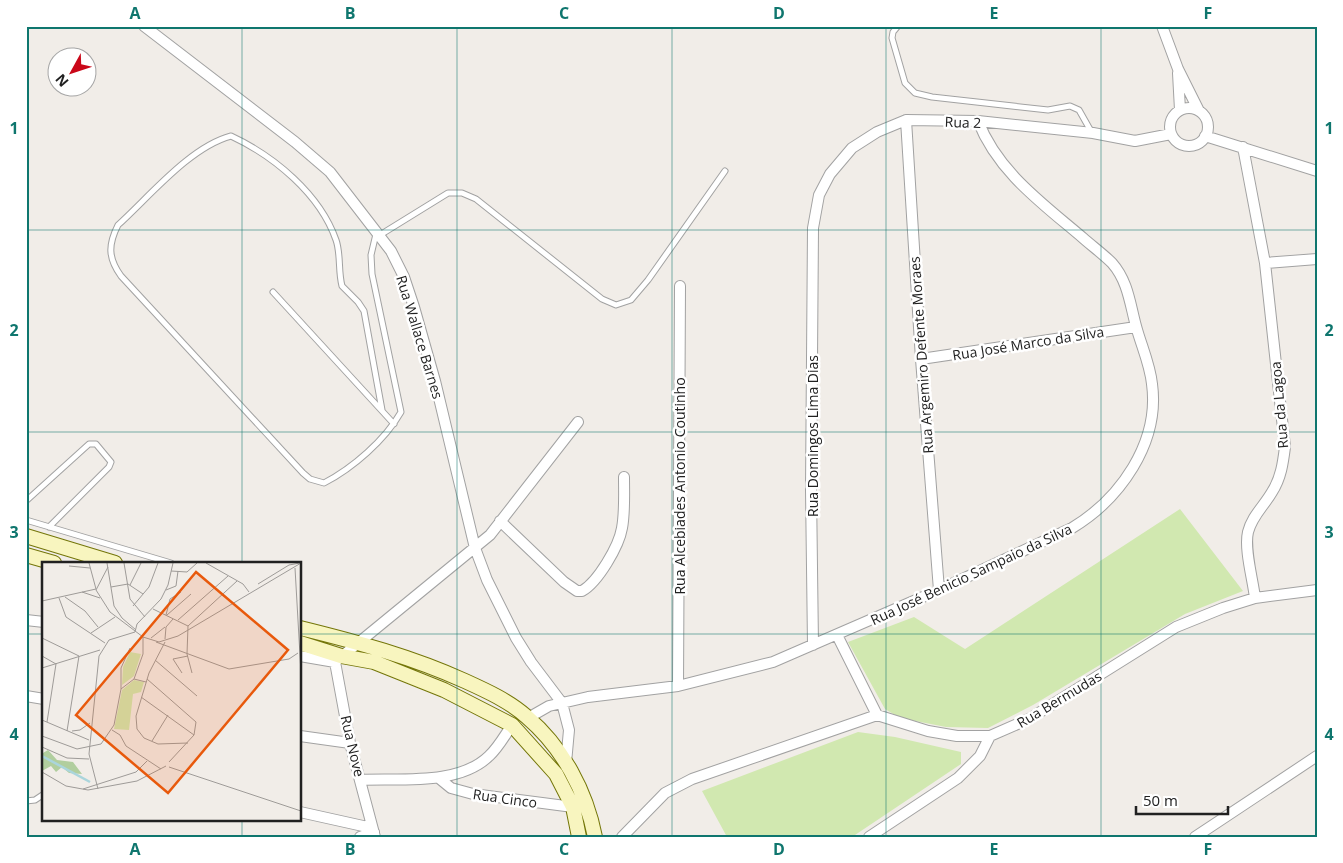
<svg xmlns="http://www.w3.org/2000/svg" width="1343" height="863" font-family="'Open Sans',sans-serif">
<style>
.grass{fill:#d1e8b0}
.lines{fill:none;stroke-linecap:round;stroke-linejoin:round}
.lane-casing{stroke:#a2a2a2;stroke-width:7}
.street-casing{stroke:#a2a2a2;stroke-width:12}
.secondary-casing{stroke:#747609;stroke-width:16}
.lane{stroke:#fff;stroke-width:5}
.street{stroke:#fff;stroke-width:10}
.secondary{stroke:#f8f5bf;stroke-width:14}
.grid{fill:none;stroke:#0f766e;stroke-width:1;stroke-opacity:0.55}
.labels{text-anchor:middle;dominant-baseline:central;stroke-width:5;stroke-linejoin:round;paint-order:stroke}
.street-label{font-size:14px;fill:#212121;stroke:#fff}
.inset-river{fill:none;stroke:#aad5dc;stroke-width:2.5}
.inset-road{fill:none;stroke:#9e9b98;stroke-width:1}
.view{fill:#e8590c;fill-opacity:0.15;stroke:#e8590c;stroke-width:2.5}
.inset-edge{fill:none;stroke:#212121;stroke-width:2.5}
.neatline{fill:none;stroke:#0f766e;stroke-width:2}
.grid-label{font-size:16px;text-anchor:middle;font-weight:bold;fill:#0f766e}
</style>
<rect width="100%" height="100%" fill="#f1ede8"/>
<path class="grass" d="M1180,509L1243,591L1185,614L1033,705L988,728L946,727L900,718L885,709L848,642L914,617L965,649Z
M858,732L895,737L961,752V764L852,837H727L702,791Z"/>
<g class="lines">
<g class="lane-casing">
<path id="lane" d="M898,26L893,32L892,38L905,83L915,93L932,97L1048,110L1070,106L1079,110L1092,133
M376,234L371,255L372,274L401,412C385,440 353,468 324,483L310,479L303,473L121,276C108,258 108,245 118,225C150,196 190,147 231,136C274,156 320,194 336,240C341,254 338,271 342,286L358,302L364,311L382,410
M380,235L448,193H462L476,199L602,299L616,305L631,300L648,280L725,171
M273,292L394,424
M26,501L89,444H96L111,462L109,467L49,527
M26,520L171,563
M26,801L35,800L44,794"/>
</g>
<g class="street-casing">
<path id="street" d="M144,26L295,142L330,172L391,251L404,277L414,307L435,381L475,548L487,580L516,638L531,662L562,703L569,730L566,763
M1162,26L1178,69L1199,111
M1178,73L1180,110
M1170 127a19 19 0 1 1 38 0a19 19 0 1 1-38 0Z
M906,120L921,359L939,590
M1205,136L1317,171
M1243,147L1265,263L1285,447C1283,463 1281,478 1272,492C1264,506 1252,516 1248,532C1244,549 1253,580 1255,598
M1265,263L1317,259
M921,359L1136,327
M500,521L564,582L577,591H582C598,582 619,546 622,528C625,512 624,494 624,477
M26,620L44,622
M837,635L877,715L928,731L957,736H990L1029,719L1176,627L1223,608L1255,598L1317,590
M813,645L811,490L813,228L819,195L830,174L852,148L877,132L906,120L978,121L1093,133L1135,141L1171,134
M300,656L335,662
M678,686L680,286
M26,696L44,699
M528,718L549,706L588,697L678,686L773,662L939,590L1072,528C1120,499 1160,443 1152,384C1150,364 1141,345 1136,326C1130,304 1128,281 1112,263C1103,254 1092,246 1083,238C1042,203 998,172 978,121
M300,736L350,743
M440,779L451,788L473,794L573,807
M360,780C400,778 458,786 489,756C498,748 505,735 512,725
M300,812L372,828
M360,837L374,832
M375,837L350,743L335,662L490,535L578,422
M622,837L665,793L692,779L877,715
M869,837L958,778L980,756L990,736
M1195,837L1317,756"/>
</g>
<g class="secondary-casing">
<path id="secondary" d="M26,536L115,563
M26,555L54,563
M300,628C357,642 412,657 465,681C487,691 509,701 527,717C563,748 586,791 595,837
M300,643L341,656L374,662L444,690L512,725L556,774L573,807L579,837"/>
</g>
<use href="#lane" class="lane"/>
<use href="#street" class="street"/>
<use href="#secondary" class="secondary"/>
</g>
<path class="grid" d="M242,26V563M457,26V837M672,26V837M886,26V837M1101,26V837M26,230H1317M26,432H1317M26,634H44M300,634H1317M242,819V837"/>
<g class="labels">
<g class="street-label">
<text transform="translate(963 122) rotate(2)">Rua 2</text>
<text transform="translate(420 337) rotate(73)">Rua Wallace Barnes</text>
<text transform="translate(1028 343) rotate(-9)">Rua José Marco da Silva</text>
<text transform="translate(921 355) rotate(-94)">Rua Argemiro Defente Moraes</text>
<text transform="translate(1279 405) rotate(-95)">Rua da Lagoa</text>
<text transform="translate(812 436) rotate(-90)">Rua Domingos Lima Dias</text>
<text transform="translate(679 486) rotate(-90)">Rua Alcebiades Antonio Coutinho</text>
<text transform="translate(971 574) rotate(-25)">Rua José Benicio Sampaio da Silva</text>
<text transform="translate(1059 699) rotate(-31)">Rua Bermudas</text>
<text transform="translate(353 746) rotate(77)">Rua Nove</text>
<text transform="translate(505 798) rotate(8)">Rua Cinco</text>
</g>
</g>
<g transform="translate(42 562)">
<rect width="259" height="259" fill="#f1ede8"/>
<path d="M88,90L99,92L92,114L80,123L81,105ZM92,118L102,120L99,130L91,132L87,168L72,167L80,128Z" fill="#d1e8b0"/>
<path d="M6,188L15,198L31,200L40,212L27,211L20,205L14,210L9,204L0,209L1,191Z" fill="#b1ce9e"/>
<path class="inset-river" d="M0,194L48,220"/>
<path class="inset-road" d="M65,1L72,44L80,56L94,68M82,1L88,37L103,55M164,1L201,22L207,30M27,4L48,6M66,5L54,28L68,50L101,75L117,80L136,74L259,1M253,6L259,111M129,9L145,10L155,1M216,22L247,3L258,1M88,23L99,1M69,25L86,22L101,32M124,28L134,24L136,9M40,30L58,36M23,35L43,49L56,65M17,36L24,55L63,81M0,39L54,27L47,1M91,44L107,25L116,1M111,47L146,64L145,92L150,111M124,53L128,37L139,30M125,53L149,32M136,58L186,14M95,62L119,37L126,23L131,1M146,64L195,19M49,71L73,55M0,76L37,94L25,169M109,76L123,65M123,77L124,65L131,57M114,80L187,107L247,97L256,91M123,80L107,111L94,154L95,167L102,176L116,182L146,181M0,94L14,102L5,160M113,98L155,134M0,106L58,88M140,111L131,97L146,94M92,117L101,92V75M105,117L154,160L152,173L127,200M79,127V106L88,86M99,135L152,173M0,158L47,178M70,168L78,173L84,184L119,207M30,169L38,168L48,161M0,174L35,187L59,182L72,163L79,127L92,117L104,120M110,179L126,153M0,185L25,196L47,197M127,205L259,249M0,210L24,224L46,228L95,219L124,204M41,227L94,210L105,199M56,227L47,192L57,94L67,78L93,70L95,62"/>
<path class="view" d="M154,10L246,88L126,231L34,153Z"/>
<rect width="259" height="259" class="inset-edge"/>
</g>
<rect width="1343" height="863" fill="none" stroke="#ffffff" stroke-width="55"/>
<g transform="translate(72 72) rotate(230)"><circle r="24" fill="#ffffff" stroke="#a6a6a6"/>
<path d="M0-4L9 19L0 12L-9 19Z" fill="#ca0819"/>
<text y="-8" font-size="14" font-weight="bold" text-anchor="middle" fill="#212121">N</text>
</g>
<path d="M1136 806v8h92v-8" fill="none" stroke="#212121" stroke-width="2.5"/>
<text x="1143" y="806" font-size="15" fill="#212121" stroke="#ffffff" stroke-width="4" paint-order="stroke">50 m</text>
<rect x="28" y="28" width="1288" height="808" class="neatline"/>
<g class="grid-label">
<text x="135" y="19">A</text>
<text x="350" y="19">B</text>
<text x="564" y="19">C</text>
<text x="779" y="19">D</text>
<text x="994" y="19">E</text>
<text x="1208" y="19">F</text>
<text x="14" y="134">1</text>
<text x="1329" y="134">1</text>
<text x="14" y="336">2</text>
<text x="1329" y="336">2</text>
<text x="14" y="538">3</text>
<text x="1329" y="538">3</text>
<text x="14" y="740">4</text>
<text x="1329" y="740">4</text>
<text x="135" y="855">A</text>
<text x="350" y="855">B</text>
<text x="564" y="855">C</text>
<text x="779" y="855">D</text>
<text x="994" y="855">E</text>
<text x="1208" y="855">F</text>
</g>
</svg>
